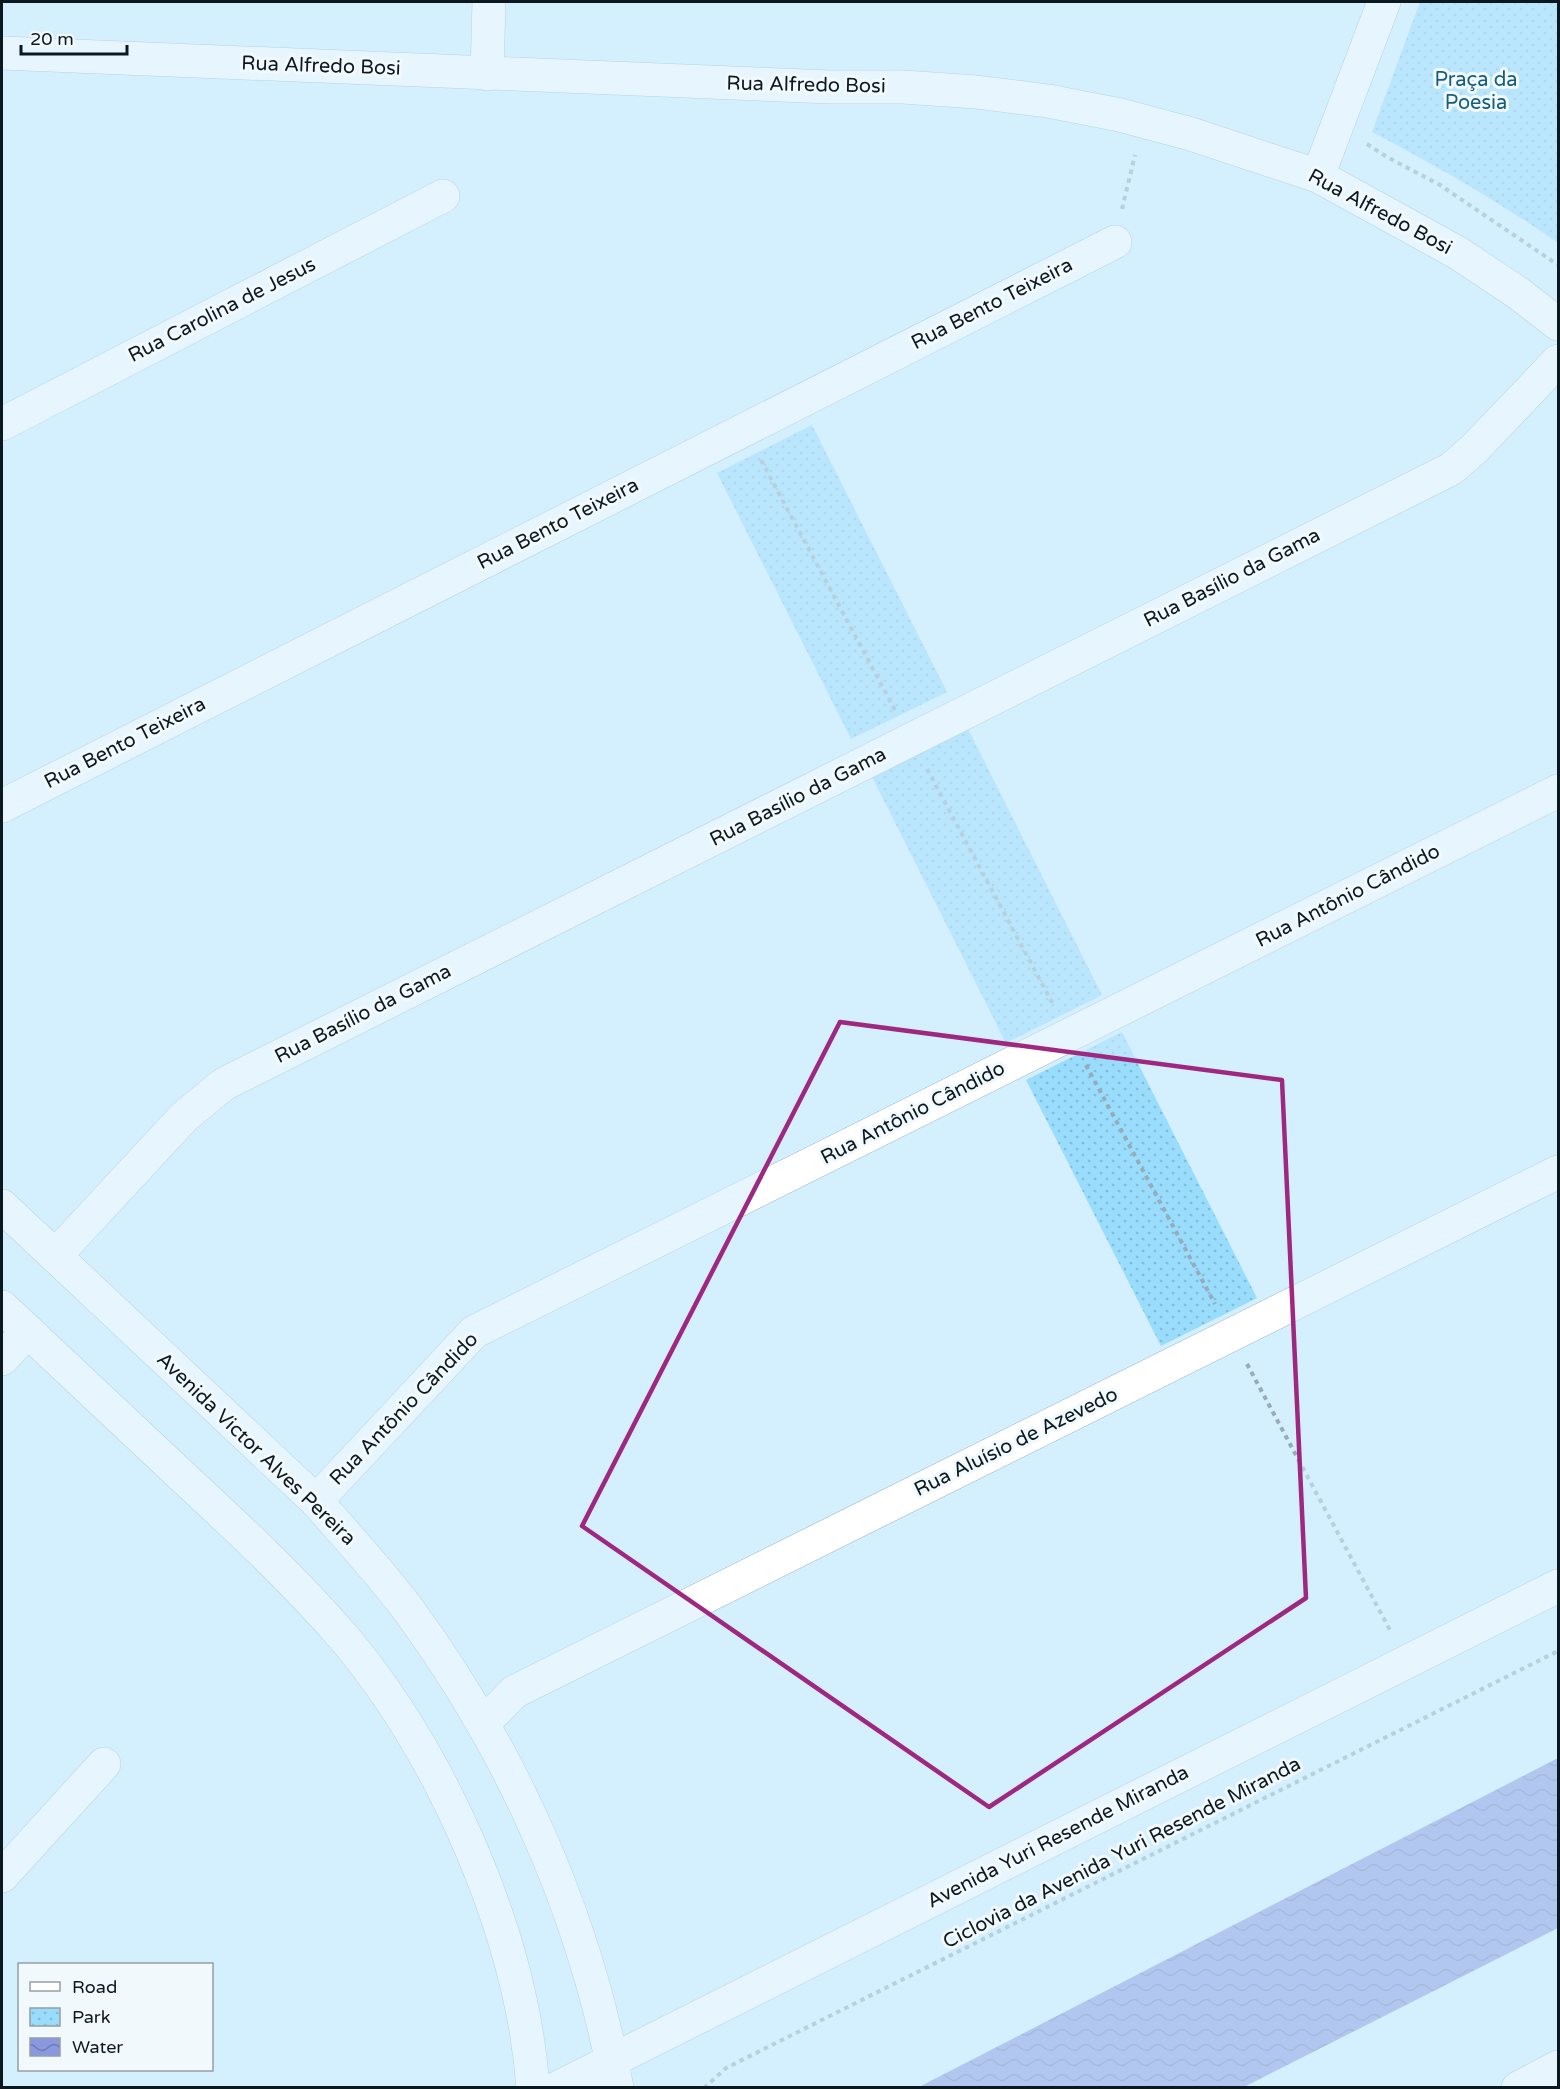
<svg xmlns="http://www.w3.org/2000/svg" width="1560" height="2089" font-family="'Varela Round',sans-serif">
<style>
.park{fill:url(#park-dots)}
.water{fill:url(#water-waves)}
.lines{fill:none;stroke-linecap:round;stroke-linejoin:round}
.street-casing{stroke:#93b4c4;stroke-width:34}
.path{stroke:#96acb8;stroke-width:4;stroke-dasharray:4.5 4.5;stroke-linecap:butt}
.street{stroke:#fff;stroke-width:33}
.marked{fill:none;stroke:#9e277f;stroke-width:4.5;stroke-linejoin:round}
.labels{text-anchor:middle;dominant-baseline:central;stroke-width:6;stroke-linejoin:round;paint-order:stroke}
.street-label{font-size:20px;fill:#0c181f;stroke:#f2f9fc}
.park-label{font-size:20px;fill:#155e7b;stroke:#f2f9fc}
</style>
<defs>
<pattern id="park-dots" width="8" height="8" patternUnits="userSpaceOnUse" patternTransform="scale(1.5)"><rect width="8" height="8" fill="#9adcfc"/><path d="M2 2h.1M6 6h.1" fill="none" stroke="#84bcd8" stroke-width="1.8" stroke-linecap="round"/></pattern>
<pattern id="water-waves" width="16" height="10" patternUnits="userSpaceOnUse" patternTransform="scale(1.5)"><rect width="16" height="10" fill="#8998e0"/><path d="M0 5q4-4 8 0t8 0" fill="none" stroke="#6e7bb5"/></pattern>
</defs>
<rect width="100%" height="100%" fill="#d4effd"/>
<path class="park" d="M1420,2H1558V243C1499,202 1437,166 1372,132Z
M812,425L947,692L851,739L717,473Z
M968,729L1102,995L1006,1043L872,777Z
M1122,1032L1257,1298L1161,1346L1026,1080Z"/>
<path class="water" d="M1558,1758V1928L1244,2087H919Z"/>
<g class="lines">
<g class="street-casing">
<path id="street" d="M2,53L830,87H903L976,92L1048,101L1120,115L1191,134L1318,176L1458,253L1518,293L1558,324
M487,74L489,2
M1318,176L1384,2
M2,424L443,196
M2,806L1115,242
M2,1206L316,1501C347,1536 379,1571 407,1608C512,1750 585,1914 617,2088
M55,1256L184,1117L224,1084L1451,469L1474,449L1558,361
M2,1307C62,1364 123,1420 183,1477C239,1529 295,1581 345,1639C443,1756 522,1935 533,2088
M2,1359L28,1331
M316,1501L474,1332L1558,791
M483,1724L514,1692L1558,1172
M2,1876L104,1764
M557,2088L1558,1586
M1518,2088L1558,2067"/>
</g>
<path class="path" d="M1367,144L1387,157L1440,185L1558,265
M1122,209L1135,155
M761,460L895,710
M927,769L1054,1006
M1086,1065L1215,1304
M1247,1364L1391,1632
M704,2088L726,2068L1558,1651"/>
<use href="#street" class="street"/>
</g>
<path d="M0 0H1560V2089H0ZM840,1022L1282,1080L1306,1598L989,1807L582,1526Z" fill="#d4effd" fill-opacity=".55" fill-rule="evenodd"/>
<path class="marked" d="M840,1022L1282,1080L1306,1598L989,1807L582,1526Z"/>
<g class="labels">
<g class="street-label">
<text transform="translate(321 66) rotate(2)">Rua Alfredo Bosi</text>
<text transform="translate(806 85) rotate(1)">Rua Alfredo Bosi</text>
<text transform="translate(1380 212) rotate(28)">Rua Alfredo Bosi</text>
<text transform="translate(992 304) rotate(-27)">Rua Bento Teixeira</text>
<text transform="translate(222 310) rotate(-27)">Rua Carolina de Jesus</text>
<text transform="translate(558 524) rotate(-27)">Rua Bento Teixeira</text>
<text transform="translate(1232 578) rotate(-27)">Rua Basílio da Gama</text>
<text transform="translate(125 743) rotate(-27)">Rua Bento Teixeira</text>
<text transform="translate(798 797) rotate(-27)">Rua Basílio da Gama</text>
<text transform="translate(1348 896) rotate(-27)">Rua Antônio Cândido</text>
<text transform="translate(363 1014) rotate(-27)">Rua Basílio da Gama</text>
<text transform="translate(913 1113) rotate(-27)">Rua Antônio Cândido</text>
<text transform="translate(404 1409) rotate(-46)">Rua Antônio Cândido</text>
<text transform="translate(1016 1442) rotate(-26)">Rua Aluísio de Azevedo</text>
<text transform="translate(256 1449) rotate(44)">Avenida Victor Alves Pereira</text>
<text transform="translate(1058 1837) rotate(-27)">Avenida Yuri Resende Miranda</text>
<text transform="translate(1122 1853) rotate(-27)">Ciclovia da Avenida Yuri Resende Miranda</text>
</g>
<g class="park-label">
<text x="1476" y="80">Praça da<tspan x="1476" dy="23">Poesia</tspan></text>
</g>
</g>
<rect width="1560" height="2089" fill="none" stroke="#0c181f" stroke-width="6"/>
<rect x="18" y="1963" width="195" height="108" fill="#f2f9fc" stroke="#969fa4" stroke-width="1.5"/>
<rect x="30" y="1982" width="30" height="9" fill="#ffffff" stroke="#969fa4" stroke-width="1.5"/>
<text x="72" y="1993" font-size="18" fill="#0c181f">Road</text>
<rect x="30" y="2008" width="30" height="18" fill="url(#park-dots)" stroke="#969fa4" stroke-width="1.5"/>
<text x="72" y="2023" font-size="18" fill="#0c181f">Park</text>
<rect x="30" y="2038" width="30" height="18" fill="url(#water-waves)" stroke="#969fa4" stroke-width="1.5"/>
<text x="72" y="2053" font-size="18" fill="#0c181f">Water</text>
<path d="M21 45v9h106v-9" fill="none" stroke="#0c181f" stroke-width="3"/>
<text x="30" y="45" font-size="18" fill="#0c181f" stroke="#f2f9fc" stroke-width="4.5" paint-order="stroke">20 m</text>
</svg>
